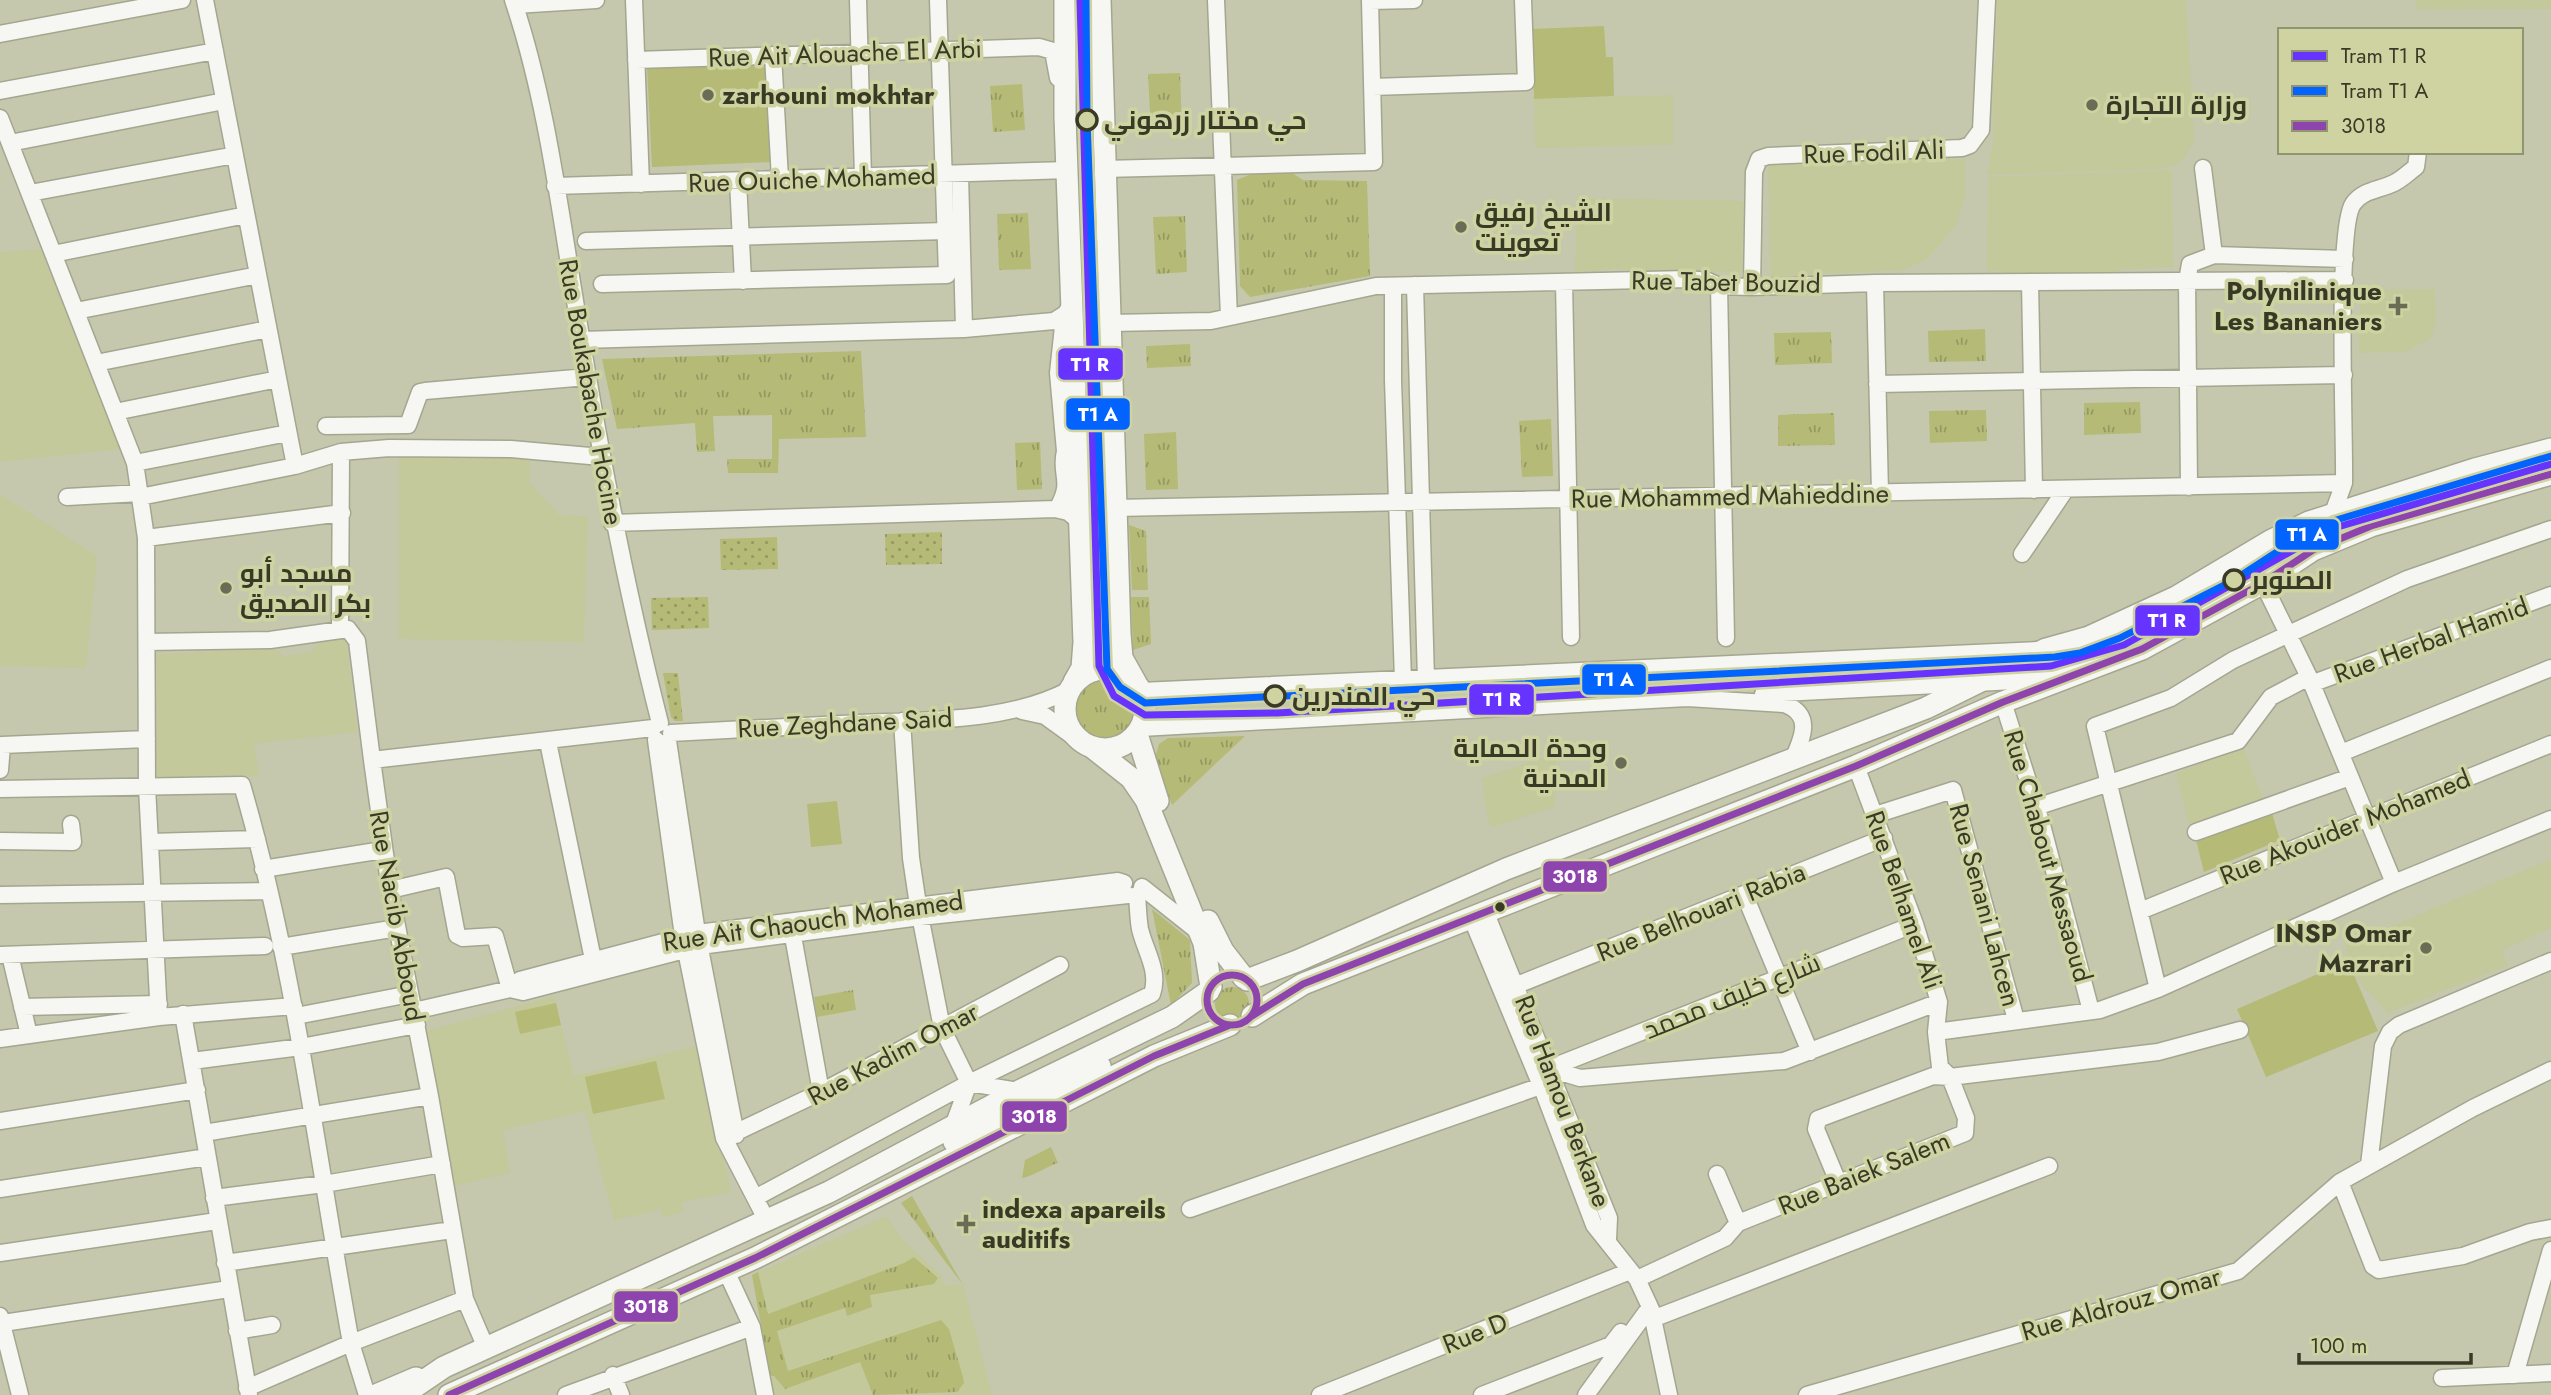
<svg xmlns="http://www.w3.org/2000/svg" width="2551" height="1395" font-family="Jost,Cairo,sans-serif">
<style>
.built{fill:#c4c99c}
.grass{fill:url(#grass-tufts)}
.park{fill:#b5ba77}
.garden{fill:url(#garden-dots)}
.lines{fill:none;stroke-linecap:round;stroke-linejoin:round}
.minor-casing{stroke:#a4a690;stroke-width:19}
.major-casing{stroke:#a4a690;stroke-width:24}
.minor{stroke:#f6f7f3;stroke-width:16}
.major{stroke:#f6f7f3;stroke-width:21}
.bus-1-casing{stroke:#ced3a1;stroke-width:12}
.bus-1{stroke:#8e44ad;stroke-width:7}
.tram-1-casing{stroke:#ced3a1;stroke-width:12}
.tram-2-casing{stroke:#ced3a1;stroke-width:12}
.tram-1{stroke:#63f;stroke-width:7}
.tram-2{stroke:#0363ff;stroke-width:7}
.poi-dot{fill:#6a6c55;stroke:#ced3a1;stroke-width:2.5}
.stop-dot{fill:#ced3a1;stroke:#393a26;stroke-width:3.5}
.bus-dot{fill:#393a26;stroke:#ced3a1;stroke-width:2.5}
.labels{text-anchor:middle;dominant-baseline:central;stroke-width:7;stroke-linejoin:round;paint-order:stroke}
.street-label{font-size:26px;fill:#393a26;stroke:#ced3a1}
.poi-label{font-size:26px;font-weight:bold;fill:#393a26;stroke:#ced3a1;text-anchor:start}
.stop-label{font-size:26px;font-weight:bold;fill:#393a26;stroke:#ced3a1;text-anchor:start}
.line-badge{stroke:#ced3a1;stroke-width:2.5}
.badge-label{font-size:19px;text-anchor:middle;font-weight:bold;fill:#fff}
</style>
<defs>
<pattern id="grass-tufts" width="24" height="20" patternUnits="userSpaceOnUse" patternTransform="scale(1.75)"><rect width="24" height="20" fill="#b5ba77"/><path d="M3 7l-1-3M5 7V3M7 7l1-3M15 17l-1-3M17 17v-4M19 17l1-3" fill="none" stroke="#949861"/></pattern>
<pattern id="garden-dots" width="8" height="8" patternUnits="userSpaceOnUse" patternTransform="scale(1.75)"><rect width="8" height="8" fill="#b5ba77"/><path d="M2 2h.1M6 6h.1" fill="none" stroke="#949861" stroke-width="1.8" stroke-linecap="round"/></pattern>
</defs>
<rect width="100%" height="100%" fill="#c5c8ac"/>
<path class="built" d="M1997,0H2186L2194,142L2184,157L2176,165L2161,169L1987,175L1994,136L1992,73L1996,60Z
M2416,0H2551V9L2417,10Z
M1673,95V145L1535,148L1534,99Z
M1951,154V159H1965V198L1956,225L1926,260L1902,270L1771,276L1768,167L1774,164L1943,158Z
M2172,170L2173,267L2121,269L2116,274L2075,271L2067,276L2012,277L2002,271H1987L1988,177Z
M1577,198L1743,201L1742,272L1612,269L1575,272Z
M40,249L122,449L0,462V252Z
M2435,289L2436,323L2431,338L2406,352L2359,353L2360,290Z
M399,457H530V483L559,515L588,516L584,642L399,639Z
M0,494L97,556L86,668L0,666Z
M346,638L357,732L254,744L259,776L158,781L156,654L274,648L285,656L311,652L319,642Z
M2243,747L2263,799L2190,827L2176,773Z
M1557,753L1555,807L1492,827L1488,820L1482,778Z
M2551,859V928L2502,950L2508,965L2388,1013L2365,989L2347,962L2346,945Z
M554,996L574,1076L697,1046L731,1192L683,1202V1211L669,1216L662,1215L659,1207L654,1211L614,1220L585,1111L503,1130L510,1173L454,1186L426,1031Z
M887,1216L901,1238L942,1276L944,1285H963L992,1395H773L752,1275Z"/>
<path class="grass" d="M1180,73L1182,130L1151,131L1148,74Z
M1022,84L1025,130L993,132L990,86Z
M1289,171L1303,180L1367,181L1370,276L1250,297L1240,286L1237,180L1256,172Z
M1028,213L1031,269L999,270L997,214Z
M1185,216L1187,272L1156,274L1153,217Z
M1985,329L1986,361L1929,362L1928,331Z
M1831,332L1832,363L1775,365L1774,333Z
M1190,344L1191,366L1147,368L1146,346Z
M861,351L866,437L779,439L778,473H728L727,459H772V415L713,416L715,451L697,452L695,423L617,429L602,359Z
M2140,402L2141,433L2084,435V403Z
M1986,410L1987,441L1930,443L1929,411Z
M1834,413L1835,445L1778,446V415Z
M1551,419L1553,476L1522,477L1519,421Z
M1176,432L1178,489L1146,490L1144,434Z
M1040,442L1042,489L1017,490L1015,443Z
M1129,525L1146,531L1148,590H1132Z
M1131,597H1149L1151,644L1133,650Z
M1100,675L1118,703L1139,715C1121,789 1021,702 1100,675Z
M1245,736L1172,805L1155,758L1159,744L1168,738Z
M1152,909L1190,940L1192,983L1171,1005Z
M1215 1004a17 17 0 1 1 34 0a17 17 0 1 1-34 0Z
M853,990L856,1010L817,1017L814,997Z
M1051,1147L1058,1163C1045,1167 1032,1177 1022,1178L1025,1160Z
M912,1196L963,1285L901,1203Z
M914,1257L938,1278L934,1284L870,1295L872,1307L847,1316L845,1308L777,1331L788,1371L941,1320L949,1329L963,1377L964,1383L957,1392L873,1395L860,1362L785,1389L774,1376H770L752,1275L758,1272L768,1314L904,1263Z"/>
<path class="park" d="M1604,26L1606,57H1613L1614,96L1534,99L1532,29Z
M767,61L771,162L652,167L647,66Z
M837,801L842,844L811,847L807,804Z
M2271,810L2280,840L2204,872L2196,840Z
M2348,961L2378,1031L2266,1077L2237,1009Z
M556,1003L561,1025L520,1034L515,1012Z
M656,1061L665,1099L593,1114L585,1077Z"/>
<path class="garden" d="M942,532V564L886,565L885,534Z
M777,537L778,569L721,570L720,539Z
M708,597L709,628L652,630L651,598Z
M663,673H678L683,721H675L671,717Z"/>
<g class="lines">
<g class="minor-casing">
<path id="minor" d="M205,0L295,466
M513,0C546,98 559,205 576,307C599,447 625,586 660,723
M634,0L641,184
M858,0L863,177
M1216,0L1229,317
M1370,1L1414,0
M515,5L596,0
M0,34L182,0
M773,55L780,179
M636,60L1039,47L1053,51L1058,78
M1372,87L1526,82L1523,0
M0,91L215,51
M0,118L135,463L146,538L147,787L159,1017
M10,143L224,101
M2203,168L2214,255
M1104,169L1374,162L1370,0
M960,174L964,329
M738,181L743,281
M555,186L1068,170
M30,193L235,155
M586,241L946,231
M53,254L246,215
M1564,282L1571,637
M2030,282L2034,490
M1875,283L1880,493
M602,284L947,275L938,0
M1415,285L1426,680
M1393,286V380L1403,680
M1719,286L1726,638
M1752,287L1754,172L1759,159L1768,156L1962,148L1970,145L1981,130L1987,0
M76,311L258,275
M1111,323L1211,321L1376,286L1688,279L1708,281L1719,286L1752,287L1875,283L2345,280
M581,340L964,329L1054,321L1065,314L1072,304
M96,363L268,329
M1877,384L2344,375
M115,412L278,379
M326,426L408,425L420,392L425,391L587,377
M135,463L288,433
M2189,487L2187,281L2190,264L2214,255L2345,259
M67,497L140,493
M140,497L295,466L341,452L389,448L511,449L601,457
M1115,508L2344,483
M1057,509C1074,480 1059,476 1065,451L1058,373L1064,317
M2333,513L2344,483C2345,439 2336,229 2353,204C2362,190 2380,190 2394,183C2402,179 2409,172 2416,167L2418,152
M612,523L1055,509L1068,512L1078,520
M146,538L342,513
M2022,554L2066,489
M2263,583L2309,677L2394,883
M340,629L341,452
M147,642L270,640L348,629L357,641L372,760
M2311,684L2551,595
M1141,691L2040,650
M1763,694L2052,679
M2003,702L2042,825L2091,1011
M1022,711L1045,716L1074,737
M902,721L911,858L918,905L942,1028L969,1083
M1141,728L1687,698L1784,704C1813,714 1803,737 1793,759
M671,733C733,730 796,726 859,723C926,720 1009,722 1069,690
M656,740L683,936L724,1138L767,1221
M668,741L697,933L736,1135
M548,742L595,969
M2341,753L2551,668
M0,770L2,745L147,739
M0,789L242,785C295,967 317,1157 351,1343L367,1395
M2036,807L2238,741L2271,697L2309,677
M1875,815L1953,790L2016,1020
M2196,832L2350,777
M0,841L73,842L71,824
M150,842L257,839
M263,869L383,850
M1142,887L1200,933
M390,890L446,877L457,935L463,938L495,936L510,989
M0,895L267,891
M1745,896L1810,1052
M1485,911L1609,1218L1608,1240
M2140,911L2551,744
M1471,917L1542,1088L1594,1225L1637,1279L1650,1307L1586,1395
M791,925L821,1092
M281,947L397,928
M0,955L265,946
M10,955L29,1035
M1517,985L1884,838
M510,989L520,980L697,933L1118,881L1124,883
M2158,989L2095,726L2171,698L2233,660L2407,579L2551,529
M22,1007L159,1004
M414,1011L510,989L523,992L700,946L920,917L1128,895
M183,1014L249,1395
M296,1016L410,994
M1936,1032L2100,1010L2158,989L2394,883L2551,819
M0,1039L159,1017L294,1006
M192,1061L301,1047L417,1025
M1550,1068L1915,924
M1550,1069L1580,1078L1784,1061L1939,1002
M969,1083L1019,1091
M0,1121L197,1090
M953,1126L969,1083
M204,1133L430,1096
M726,1137L821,1092L1060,965
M2369,1165L2383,1046L2390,1032L2399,1025L2551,961
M1717,1174L1738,1223
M1838,1182L1816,1129L1818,1119L1933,1076L1950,1077L1940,1067L1936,1032L1939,1002L1915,924L1856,766
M2340,1182L2373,1266L2379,1270L2463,1256L2530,1232L2551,1228
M0,1189L207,1157
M214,1198L324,1184L442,1164
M755,1198L969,1083L1152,994C1160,971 1145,951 1140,929C1138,918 1138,906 1137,895
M1190,1209L1555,1081
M0,1253L217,1221
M225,1263L452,1230
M726,1271L752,1327L765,1395
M1637,1279L1725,1238L1738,1223L1965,1133L1966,1118L1950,1077L2158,1052L2240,1030
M1651,1309L1669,1395
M0,1316L20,1395
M1655,1318L2049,1166
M3,1323L229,1289
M237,1331L272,1325
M486,1348L465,1299L430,1096L390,890L372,760L653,728
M613,1375L621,1395
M2515,1375L2551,1250
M2442,1378L2551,1373
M247,1388L351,1343L465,1299
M566,1395L752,1327
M1320,1395L1630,1271
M1482,1395L1611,1345L1621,1332
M1807,1395L2238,1271L2340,1182L2473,1108L2551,1070"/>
</g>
<g class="major-casing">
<path id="major" d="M1065,0V117L1084,642L1082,668L1074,682
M1100,0L1120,634L1122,658L1136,683
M1065 709a40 40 0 1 1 80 0a40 40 0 1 1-80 0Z
M1137,734L1158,801
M1093,748L1131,778L1146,800L1204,943L1211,987
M1208,921L1223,951L1244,978
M1247,980L1297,961L1506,869L1926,708L2046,649L2089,637L2176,597L2270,541L2309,522L2475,469L2551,449
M1252,1016L1303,984L1856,766L2003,702L2142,649L2263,583L2313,550L2371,526L2551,474
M954,1142L1100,1066
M376,1395L416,1378
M403,1395L444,1367L829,1192L1019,1091L1172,1017L1209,991
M449,1395L755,1258L1154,1056L1230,1025"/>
</g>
<use href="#minor" class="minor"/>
<use href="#major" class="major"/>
<g class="bus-1-casing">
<path id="bus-1" d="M1207 1000a25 25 0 1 1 50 0a25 25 0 1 1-50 0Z
M1252,1016L1303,984L1856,766L2003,702L2142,649L2263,583L2313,550L2371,526L2551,474
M449,1395L755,1258L1154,1056L1230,1025"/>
</g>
<use href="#bus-1" class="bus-1"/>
<g class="tram-1-casing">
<path id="tram-1" d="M1080,0L1099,666L1114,696L1145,715L1277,713L2051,666L2124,645L2331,529L2551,464"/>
</g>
<g class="tram-2-casing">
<path id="tram-2" d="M1086,0L1087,120L1107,669L1120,687L1145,703L2055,657L2080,653L2120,638L2234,580L2292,542L2333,521L2551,456"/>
</g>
<use href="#tram-1" class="tram-1"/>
<use href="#tram-2" class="tram-2"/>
</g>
<g class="poi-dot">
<circle cx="708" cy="95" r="7"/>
<circle cx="2092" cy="105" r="7"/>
<circle cx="1461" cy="227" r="7"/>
<path d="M2394.5 295.5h7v7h7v7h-7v7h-7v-7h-7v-7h7z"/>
<circle cx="226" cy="588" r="7"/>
<circle cx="1621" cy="763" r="7"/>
<circle cx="2426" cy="948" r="7"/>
<path d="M962.5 1213.5h7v7h7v7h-7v7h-7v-7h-7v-7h7z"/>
</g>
<g class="stop-dot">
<circle cx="1087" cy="120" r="10"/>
<circle cx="2234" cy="580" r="10"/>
<circle cx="1275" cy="696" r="10"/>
</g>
<circle class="bus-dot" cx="1500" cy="907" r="6"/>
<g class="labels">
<g class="street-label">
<text transform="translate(845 53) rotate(-2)">Rue Ait Alouache El Arbi</text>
<text transform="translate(1874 152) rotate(-2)">Rue Fodil Ali</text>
<text transform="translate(812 179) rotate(-2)">Rue Ouiche Mohamed</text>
<text transform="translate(1726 282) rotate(1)">Rue Tabet Bouzid</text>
<text transform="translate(591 392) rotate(80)">Rue Boukabache Hocine</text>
<text transform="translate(1730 496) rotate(-1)">Rue Mohammed Mahieddine</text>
<text transform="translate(2431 640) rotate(-20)">Rue Herbal Hamid</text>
<text transform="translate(845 723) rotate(-3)">Rue Zeghdane Said</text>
<text transform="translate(2345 827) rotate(-22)">Rue Akouider Mohamed</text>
<text transform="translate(2048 856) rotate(74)">Rue Chabout Messaoud</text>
<text transform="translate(1904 900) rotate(71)">Rue Belhamel Ali</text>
<text transform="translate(1985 905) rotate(75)">Rue Senani Lahcen</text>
<text transform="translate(1701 912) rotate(-22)">Rue Belhouari Rabia</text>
<text transform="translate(397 916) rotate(80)">Rue Nacib Abboud</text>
<text transform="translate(813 921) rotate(-8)">Rue Ait Chaouch Mohamed</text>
<text transform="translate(1732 996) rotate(-22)">شارع خليف محمد</text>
<text transform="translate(893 1054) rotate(-28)">Rue Kadim Omar</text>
<text transform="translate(1563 1101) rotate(69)">Rue Hamou Berkane</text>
<text transform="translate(1864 1173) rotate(-22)">Rue Baiek Salem</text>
<text transform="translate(2121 1304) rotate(-16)">Rue Aldrouz Omar</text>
<text transform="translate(1475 1333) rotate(-22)">Rue D</text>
</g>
<g class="poi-label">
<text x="722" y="95">zarhouni mokhtar</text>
<text x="2106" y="105">وزارة التجارة</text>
<text x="1475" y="212">الشيخ رفيق<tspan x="1475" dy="30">تعوينت</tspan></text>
<text x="2382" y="291" text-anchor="end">Polynilinique<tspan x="2382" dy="30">Les Bananiers</tspan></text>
<text x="240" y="573">مسجد أبو<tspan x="240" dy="30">بكر الصديق</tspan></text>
<text x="1607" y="748" text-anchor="end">وحدة الحماية<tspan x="1607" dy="30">المدنية</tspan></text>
<text x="2412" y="933" text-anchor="end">INSP Omar<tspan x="2412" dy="30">Mazrari</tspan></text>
<text x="982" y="1209">indexa apareils<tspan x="982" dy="30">auditifs</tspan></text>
</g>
<g class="stop-label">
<text x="1104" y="120">حي مختار زرهوني</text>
<text x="2251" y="580">الصنوبر</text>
<text x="1292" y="696">حي المندرين</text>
</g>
</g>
<g class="line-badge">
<rect x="1057" y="347" width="67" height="34" rx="7" fill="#63f"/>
<rect x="1065" y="397" width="66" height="34" rx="7" fill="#0363ff"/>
<rect x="2274" y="518" width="66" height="33" rx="7" fill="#0363ff"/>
<rect x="2134" y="604" width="67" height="33" rx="7" fill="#63f"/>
<rect x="1581" y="663" width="66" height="33" rx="7" fill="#0363ff"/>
<rect x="1468" y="683" width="67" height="33" rx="7" fill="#63f"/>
<rect x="1542" y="860" width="66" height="33" rx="7" fill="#8e44ad"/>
<rect x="1001" y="1100" width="67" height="33" rx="7" fill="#8e44ad"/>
<rect x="613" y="1290" width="66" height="33" rx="7" fill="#8e44ad"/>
</g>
<g class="badge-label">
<text x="1090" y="371">T1 R</text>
<text x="1098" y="421">T1 A</text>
<text x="2307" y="541">T1 A</text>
<text x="2167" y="627">T1 R</text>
<text x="1614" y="686">T1 A</text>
<text x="1502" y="706">T1 R</text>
<text x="1575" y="883">3018</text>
<text x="1034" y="1123">3018</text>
<text x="646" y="1313">3018</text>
</g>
<rect x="2278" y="28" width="245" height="126" fill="#ced3a1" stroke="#929670" stroke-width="2"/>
<rect x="2292" y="51" width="35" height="10" fill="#6633ff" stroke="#929670" stroke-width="2"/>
<text x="2341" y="63" font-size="21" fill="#393a26">Tram T1 R</text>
<rect x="2292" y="86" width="35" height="10" fill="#0363ff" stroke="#929670" stroke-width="2"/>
<text x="2341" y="98" font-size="21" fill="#393a26">Tram T1 A</text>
<rect x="2292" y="121" width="35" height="10" fill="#8e44ad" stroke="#929670" stroke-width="2"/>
<text x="2341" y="133" font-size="21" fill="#393a26">3018</text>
<path d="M2299 1353v10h172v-10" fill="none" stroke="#393a26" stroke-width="3.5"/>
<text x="2310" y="1353" font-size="21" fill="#393a26" stroke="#ced3a1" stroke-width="5" paint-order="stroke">100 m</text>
</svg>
